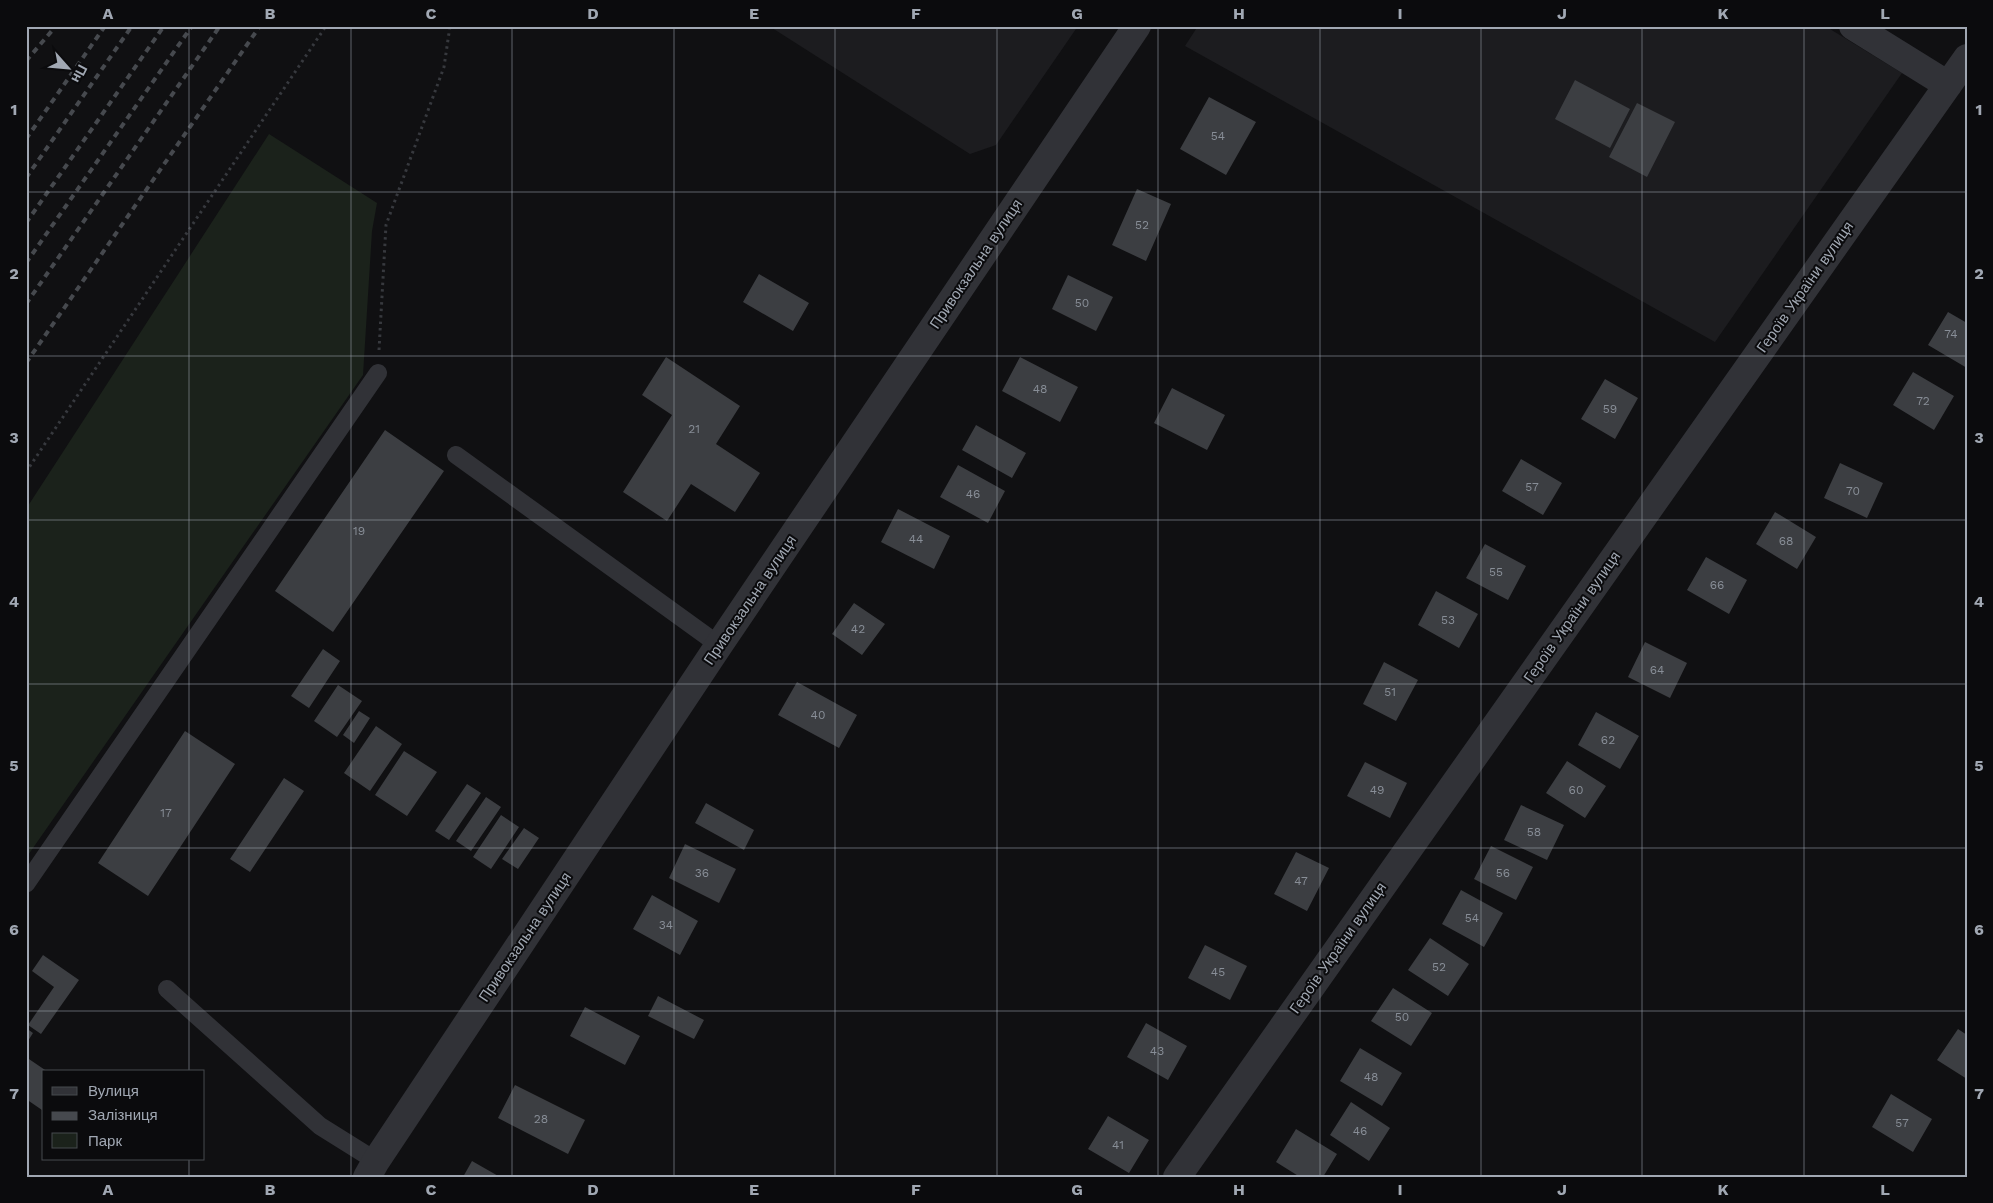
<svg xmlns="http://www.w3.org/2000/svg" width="1993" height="1203" font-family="'Work Sans',sans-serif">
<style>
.built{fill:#1c1c1f}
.green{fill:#1b221b}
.building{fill:#3c3e42}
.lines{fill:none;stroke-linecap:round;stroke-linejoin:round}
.path{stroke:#37393e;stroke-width:3;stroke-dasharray:2.5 4;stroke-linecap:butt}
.service{stroke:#313237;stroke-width:18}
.minor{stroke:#313237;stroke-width:28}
.rail{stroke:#46494e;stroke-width:4;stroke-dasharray:6 5;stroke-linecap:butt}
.grid{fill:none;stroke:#a1a8b3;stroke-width:1;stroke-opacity:0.55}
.labels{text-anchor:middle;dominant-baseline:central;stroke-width:4;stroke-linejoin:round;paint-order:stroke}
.number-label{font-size:12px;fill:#888e97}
.street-label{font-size:15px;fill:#a1a8b3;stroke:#0b0b0d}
.neatline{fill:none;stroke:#a1a8b3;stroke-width:2}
.grid-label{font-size:16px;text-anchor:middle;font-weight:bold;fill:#a1a8b3}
</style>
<rect width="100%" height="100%" fill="#101012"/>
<path class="built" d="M769,26H1078L996,145L970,154Z
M1198,26H1825L1902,73L1715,342L1185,46Z"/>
<path class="green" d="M269,134L377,203L372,231L363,375L26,858V509Z"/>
<path class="building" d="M1575,80L1630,109L1610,148L1555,119Z
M1209,97L1256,122L1226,175L1180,149Z
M1637,103L1675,122L1647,177L1609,157Z
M1137,189L1171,204L1146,261L1112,245Z
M759,274L809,303L793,331L743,302Z
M1068,275L1113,297L1096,331L1052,309Z
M1948,312L1967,323V368L1928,345Z
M666,357L740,406L716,444L760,473L735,512L691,484L667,521L623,492L672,415L642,395Z
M1020,357L1078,387L1060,422L1002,391Z
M1913,372L1954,396L1934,430L1893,405Z
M1605,379L1638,398L1615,439L1581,419Z
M1172,388L1225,415L1207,450L1154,423Z
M976,425L1026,453L1012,478L962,450Z
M385,430L444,471L333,632L275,591Z
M1521,459L1562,483L1543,515L1502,491Z
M1840,463L1883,483L1867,518L1824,498Z
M958,465L1005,491L988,523L940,497Z
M898,509L950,536L934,569L881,542Z
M1775,512L1816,537L1797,569L1756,544Z
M1485,544L1526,566L1508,600L1466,578Z
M1706,557L1747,580L1729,614L1687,590Z
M1436,591L1478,614L1459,648L1418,625Z
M854,603L885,624L862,655L832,634Z
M1645,642L1687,663L1670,698L1628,677Z
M323,649L340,661L309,708L291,696Z
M1384,662L1418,680L1396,721L1363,704Z
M797,682L857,715L839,748L778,715Z
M338,685L362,701L337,737L314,721Z
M359,711L370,718L354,743L343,735Z
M1596,712L1639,736L1620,769L1578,745Z
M376,726L402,744L370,791L344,773Z
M185,731L235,764L148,896L98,863Z
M404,751L437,772L407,816L375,795Z
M1567,761L1606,786L1585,818L1546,793Z
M1365,762L1407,783L1390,818L1347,796Z
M284,778L304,791L250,872L230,859Z
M467,784L481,793L449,840L435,831Z
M486,797L501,807L471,851L456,841Z
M706,803L754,830L744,850L695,823Z
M1521,805L1564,825L1547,860L1504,840Z
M501,815L519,827L491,869L473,857Z
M524,828L539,838L518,869L502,859Z
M685,844L736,869L719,903L669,878Z
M1491,846L1533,867L1516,900L1474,879Z
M1296,852L1329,868L1307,911L1274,894Z
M1461,890L1503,913L1484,947L1442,924Z
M652,895L698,921L680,955L633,929Z
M1430,938L1469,964L1448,996L1408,970Z
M1205,945L1247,966L1230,1000L1188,978Z
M43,955L79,980L41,1034L28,1025L54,987L32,971Z
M1393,988L1432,1013L1411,1046L1371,1021Z
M658,996L704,1020L694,1039L648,1016Z
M585,1007L640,1036L625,1065L570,1036Z
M1146,1023L1187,1046L1168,1080L1127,1057Z
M26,1028L33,1033L26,1044Z
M1958,1029L1967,1035V1079L1937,1060Z
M1360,1048L1402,1073L1382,1106L1340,1081Z
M26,1057L48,1072H44V1108L42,1110L26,1099Z
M515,1085L585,1120L568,1154L498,1118Z
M1891,1094L1932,1119L1913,1152L1872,1127Z
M1351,1102L1390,1128L1369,1161L1330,1135Z
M1108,1116L1149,1140L1129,1173L1088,1149Z
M1296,1129L1337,1154L1323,1177H1300L1276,1162Z
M472,1161L500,1177H463Z"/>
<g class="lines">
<path class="path" d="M379,350L386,225L444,67L450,26
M26,472L326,26"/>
<path class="service" d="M456,455L719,645
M26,884L378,373
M167,989L320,1126L376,1161"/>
<path class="minor" d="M1853,26L1948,85
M367,1177L376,1161L719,645L1137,26
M1177,1177L1967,58"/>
<path class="rail" d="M26,61L56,26
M26,139L105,26
M26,178L132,26
M26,223L164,26
M26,263L192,26
M26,304L220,26
M26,363L260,26"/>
</g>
<path class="grid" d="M189,26V1072M351,26V1177M512,26V1177M674,26V1177M835,26V1177M997,26V1177M1158,26V1177M1320,26V1177M1481,26V1177M1642,26V1177M1804,26V1177M26,192H1967M26,356H1967M26,520H1967M26,684H1967M26,848H1967M26,1011H1967M189,1159V1177"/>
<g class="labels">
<g class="number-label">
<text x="1218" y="136">54</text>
<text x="1142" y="225">52</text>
<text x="1082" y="303">50</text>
<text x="1951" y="334">74</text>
<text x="1040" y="389">48</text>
<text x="1923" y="401">72</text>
<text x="1610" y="409">59</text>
<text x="694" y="429">21</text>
<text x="1532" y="487">57</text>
<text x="1853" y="491">70</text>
<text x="973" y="494">46</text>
<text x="359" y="531">19</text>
<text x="916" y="539">44</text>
<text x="1786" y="541">68</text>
<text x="1496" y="572">55</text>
<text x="1717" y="585">66</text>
<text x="1448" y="620">53</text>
<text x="858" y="629">42</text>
<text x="1657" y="670">64</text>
<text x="1390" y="692">51</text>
<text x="818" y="715">40</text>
<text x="1608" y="740">62</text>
<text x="1377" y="790">49</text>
<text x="1576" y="790">60</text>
<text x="166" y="813">17</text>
<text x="1534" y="832">58</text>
<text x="702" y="873">36</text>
<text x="1503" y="873">56</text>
<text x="1301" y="881">47</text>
<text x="1472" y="918">54</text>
<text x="666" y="925">34</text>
<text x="1439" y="967">52</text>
<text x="1218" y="972">45</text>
<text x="1402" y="1017">50</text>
<text x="1157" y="1051">43</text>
<text x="1371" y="1077">48</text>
<text x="541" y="1119">28</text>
<text x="1902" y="1123">57</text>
<text x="1360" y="1131">46</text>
<text x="1118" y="1145">41</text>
</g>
<g class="street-label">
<text transform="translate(976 264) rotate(-56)">Привокзальна вулиця</text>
<text transform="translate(1805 287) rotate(-55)">Героїв України вулиця</text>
<text transform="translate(750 600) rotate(-56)">Привокзальна вулиця</text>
<text transform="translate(1572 617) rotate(-55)">Героїв України вулиця</text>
<text transform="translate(525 937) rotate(-56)">Привокзальна вулиця</text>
<text transform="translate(1338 948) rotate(-55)">Героїв України вулиця</text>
</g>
</g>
<rect width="1993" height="1203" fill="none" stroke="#0b0b0d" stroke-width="55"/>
<rect x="42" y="1070" width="162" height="90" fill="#0b0b0d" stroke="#474a4f"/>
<rect x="52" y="1087" width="25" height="8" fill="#313237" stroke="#474a4f"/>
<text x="88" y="1096" font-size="15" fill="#a1a8b3">Вулиця</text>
<rect x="52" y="1112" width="25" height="8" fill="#46494e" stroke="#474a4f"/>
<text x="88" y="1120" font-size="15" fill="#a1a8b3">Залізниця</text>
<rect x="52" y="1133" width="25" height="15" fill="#1b221b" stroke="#474a4f"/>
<text x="88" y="1146" font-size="15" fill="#a1a8b3">Парк</text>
<g transform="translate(68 68) rotate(117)" stroke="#0b0b0d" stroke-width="4" paint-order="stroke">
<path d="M0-4L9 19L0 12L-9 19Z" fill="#a1a8b3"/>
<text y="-8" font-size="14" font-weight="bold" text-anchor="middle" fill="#a1a8b3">Пн</text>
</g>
<rect x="28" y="28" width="1938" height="1148" class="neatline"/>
<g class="grid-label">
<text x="108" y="19">A</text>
<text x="270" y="19">B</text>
<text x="431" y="19">C</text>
<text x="593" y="19">D</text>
<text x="754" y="19">E</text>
<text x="916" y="19">F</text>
<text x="1077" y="19">G</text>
<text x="1239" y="19">H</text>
<text x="1400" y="19">I</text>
<text x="1562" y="19">J</text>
<text x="1723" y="19">K</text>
<text x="1885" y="19">L</text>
<text x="14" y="115">1</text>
<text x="1979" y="115">1</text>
<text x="14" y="279">2</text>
<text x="1979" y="279">2</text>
<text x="14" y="443">3</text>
<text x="1979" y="443">3</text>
<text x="14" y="607">4</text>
<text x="1979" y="607">4</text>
<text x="14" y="771">5</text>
<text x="1979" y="771">5</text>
<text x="14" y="935">6</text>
<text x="1979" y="935">6</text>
<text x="14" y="1099">7</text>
<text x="1979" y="1099">7</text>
<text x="108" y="1195">A</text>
<text x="270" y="1195">B</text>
<text x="431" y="1195">C</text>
<text x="593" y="1195">D</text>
<text x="754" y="1195">E</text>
<text x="916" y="1195">F</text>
<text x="1077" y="1195">G</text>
<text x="1239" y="1195">H</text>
<text x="1400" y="1195">I</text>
<text x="1562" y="1195">J</text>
<text x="1723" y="1195">K</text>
<text x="1885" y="1195">L</text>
</g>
</svg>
